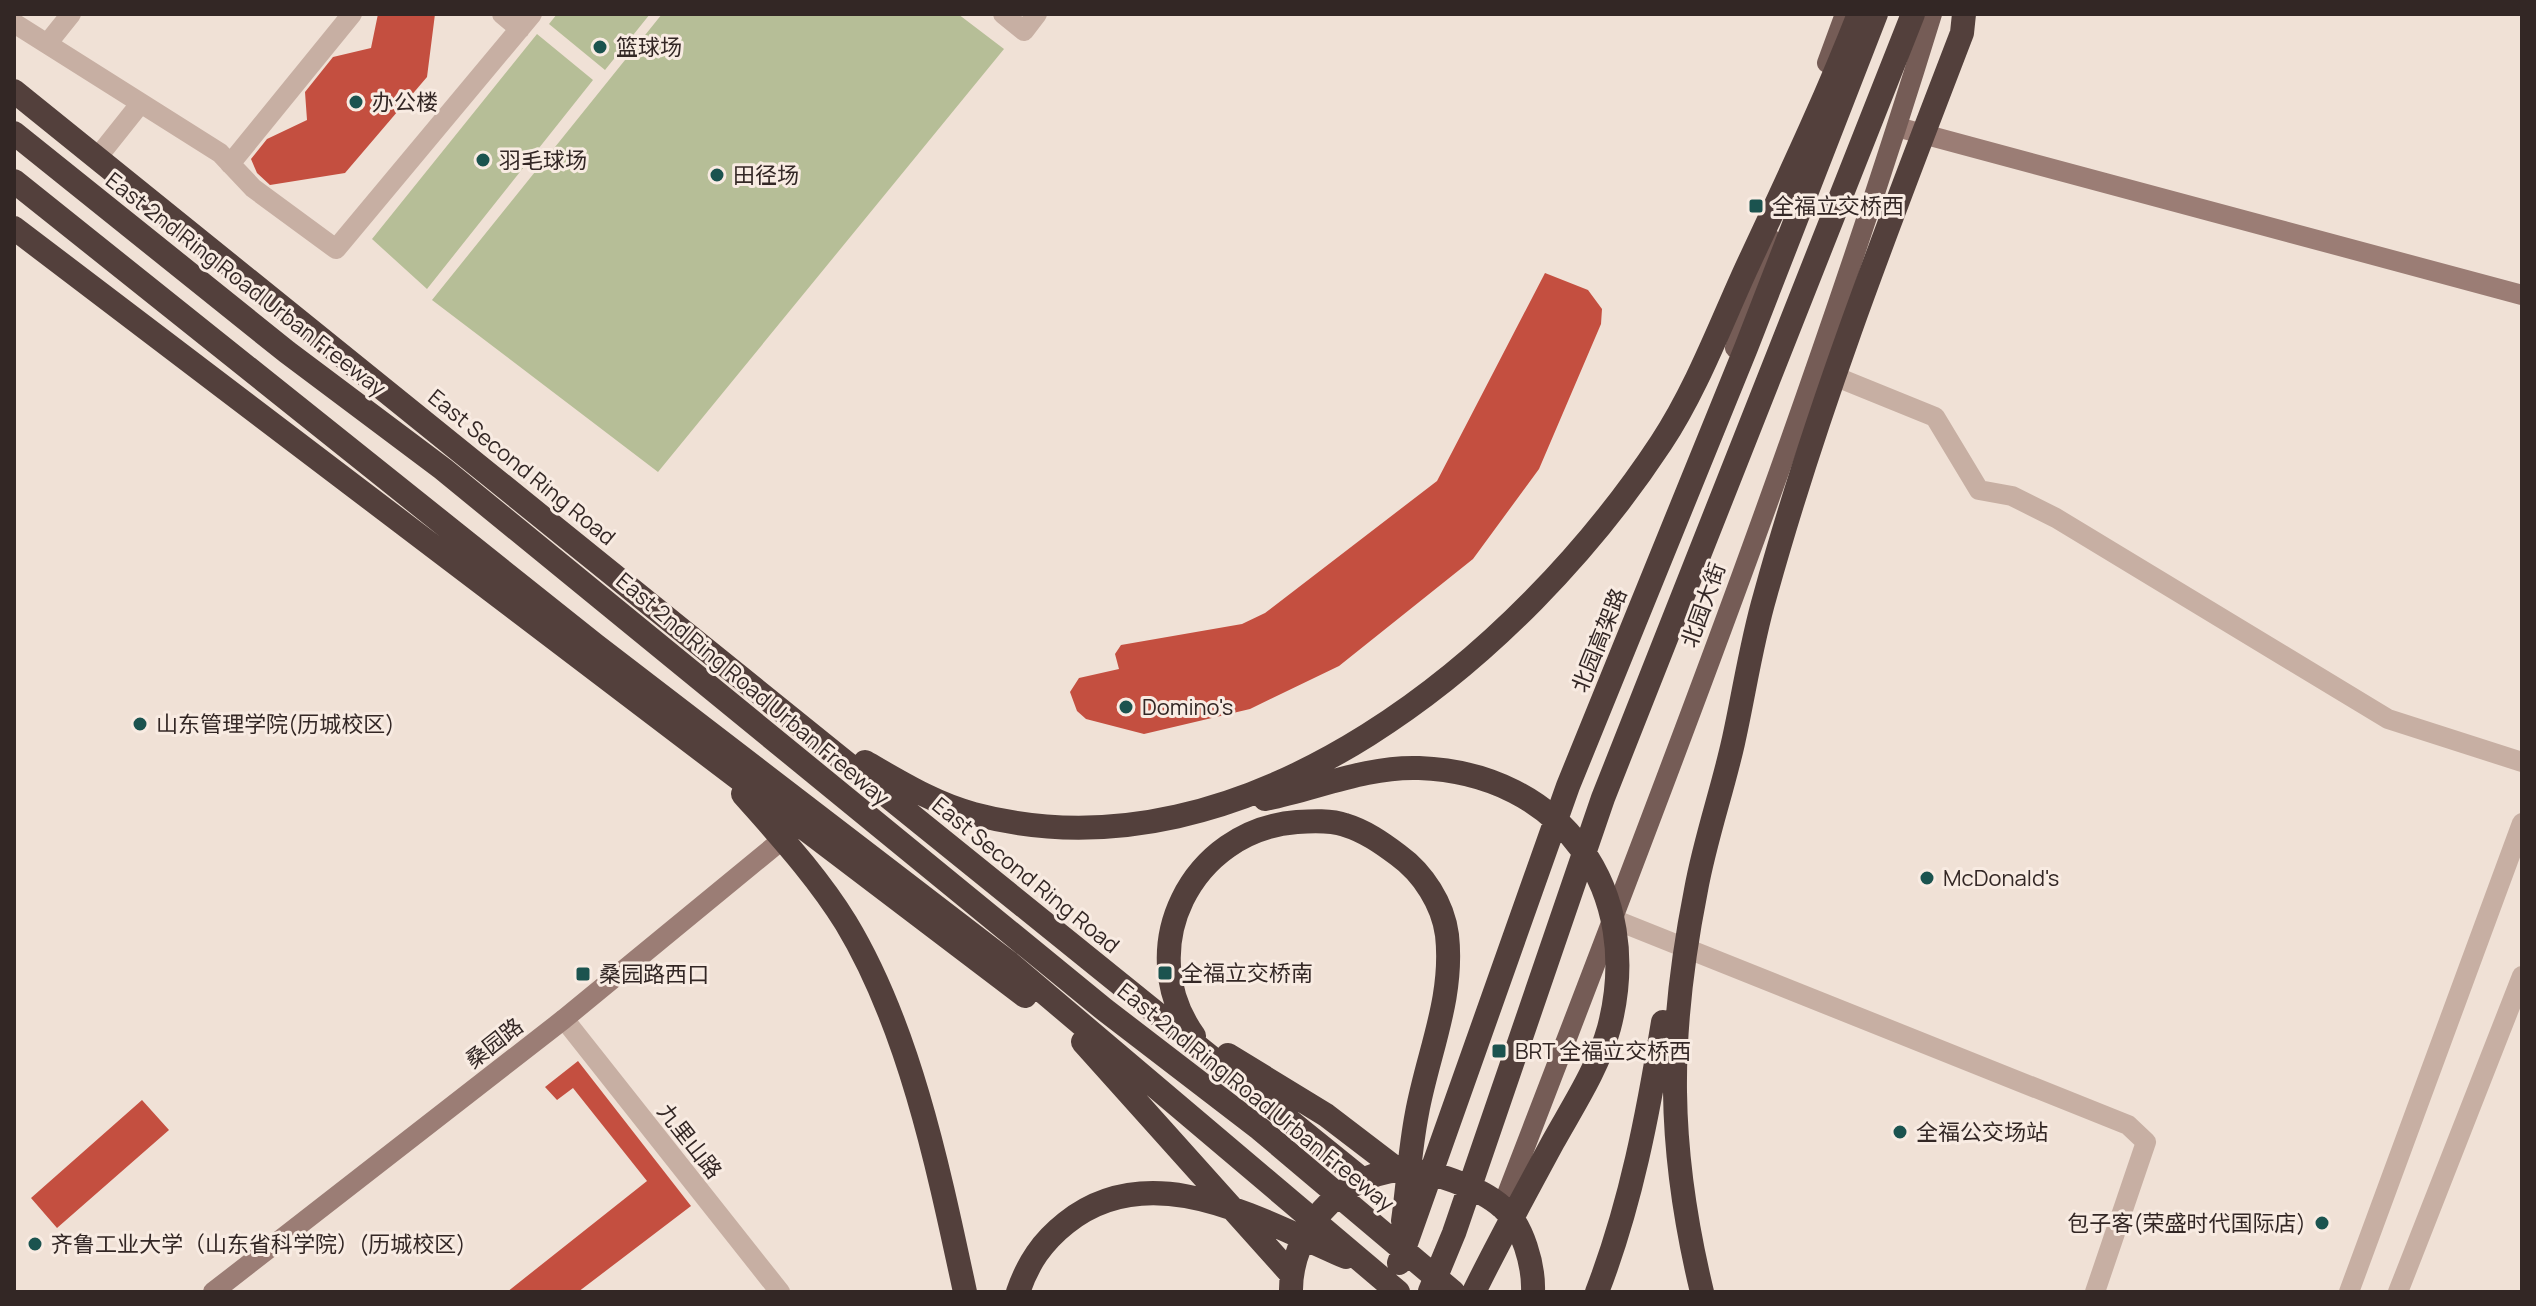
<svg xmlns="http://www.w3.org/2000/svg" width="2536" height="1306" font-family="Manrope,'Noto Sans SC',sans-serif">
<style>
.green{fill:#b6be97}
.building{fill:#c44f40}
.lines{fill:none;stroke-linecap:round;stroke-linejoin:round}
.street{stroke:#c7afa3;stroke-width:20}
.secondary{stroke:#9b7d75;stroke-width:20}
.primary{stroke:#755c56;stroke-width:20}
.highway{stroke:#53403c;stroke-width:24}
.poi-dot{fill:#1b534f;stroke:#f8ebe2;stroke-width:3}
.labels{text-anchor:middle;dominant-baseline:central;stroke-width:6;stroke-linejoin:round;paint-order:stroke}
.poi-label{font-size:22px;fill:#332725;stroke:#f8ebe2;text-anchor:start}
.street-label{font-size:22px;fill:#332725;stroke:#f8ebe2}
</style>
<rect width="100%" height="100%" fill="#f0e1d6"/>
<path class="green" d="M557,14H650L605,70L549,24Z
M662,14H958L1004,49L658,472L432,300Z
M537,34L593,80L427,289L372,239Z"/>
<path class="building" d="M378,14H435L427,77L345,173L270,185L257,173L251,159L267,139L307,120L305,92L333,57L371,48Z
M1545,273L1588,290L1602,309L1601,324L1539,469L1473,559L1339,666L1250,709L1144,734L1086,719L1077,711L1070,692L1079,678L1119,669L1115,654L1121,645L1242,624L1265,613L1437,481Z
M578,1061L691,1206L578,1292H507L647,1181L573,1088L557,1100L545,1087Z
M142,1100L169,1130L57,1228L31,1198Z"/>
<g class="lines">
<path class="street" d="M502,14L520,29
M1003,14L1024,31L1037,14
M14,23L220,153L253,188L336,249L532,14
M47,44L71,14
M97,158L140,104
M230,164L352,14
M1834,376L1935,417L1979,490L2012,496L2056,518L2388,719L2522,762
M1613,919L2128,1125L2146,1142L2095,1292
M564,1019L780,1292
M2349,1292L2522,823
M2398,1292L2522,976"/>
<path class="secondary" d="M1897,127L2522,295
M213,1292L564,1019L794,830"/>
<path class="primary" d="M1827,63L1845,14
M1735,348L1770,238
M1502,1207C1654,812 1808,418 1932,14"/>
<path class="highway" d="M14,91L1363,1180
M14,133L287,352L443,469L1105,1010L1260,1129L1453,1292
M14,181L595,645L1008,962L1398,1292
M14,228L1025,996
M865,762C900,782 935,804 974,814C1247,887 1522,654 1661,443C1696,390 1720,326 1746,269C1785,185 1825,101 1859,14
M743,794C779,835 817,876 846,923C910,1029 939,1171 965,1292
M1265,799C1315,789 1367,766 1419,768C1562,773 1645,891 1609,1028C1598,1068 1573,1106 1553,1142C1526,1192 1499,1241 1474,1292
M1194,1036C1132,949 1191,830 1297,822C1312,821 1331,820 1345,825C1365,831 1382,843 1398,855C1423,873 1443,904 1447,935C1454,998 1428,1053 1417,1113C1410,1149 1408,1185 1403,1221
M1083,1042L1291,1274
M1228,1055L1326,1115L1398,1170
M1399,1263L1568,786L1746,348L1876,14
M1430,1291L1454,1233L1603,798L1913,14
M1018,1292C1028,1263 1042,1242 1066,1223C1152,1154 1261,1221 1346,1257
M1291,1292C1290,1233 1339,1175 1400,1170C1427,1168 1481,1188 1502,1207C1523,1225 1534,1266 1533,1292
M1597,1292C1631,1204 1648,1114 1663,1022
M1702,1292C1667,1147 1667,1036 1696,890C1705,840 1722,792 1733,743C1744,694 1751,644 1765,596C1818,404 1891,218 1962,33L1964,14"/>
</g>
<g class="poi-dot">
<circle cx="600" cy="47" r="8"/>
<circle cx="356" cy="102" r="8"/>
<circle cx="483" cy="160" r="8"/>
<circle cx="717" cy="175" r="8"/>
<rect x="1748" y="198" width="16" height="16" rx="4"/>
<circle cx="1126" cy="707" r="8"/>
<circle cx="140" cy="724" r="8"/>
<circle cx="1927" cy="878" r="8"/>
<rect x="1157" y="965" width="16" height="16" rx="4"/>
<rect x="575" y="966" width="16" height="16" rx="4"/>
<rect x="1491" y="1043" width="16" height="16" rx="4"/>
<circle cx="1900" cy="1132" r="8"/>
<circle cx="2322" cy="1223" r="8"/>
<circle cx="35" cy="1244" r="8"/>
</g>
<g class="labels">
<g class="poi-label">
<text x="616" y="47">篮球场</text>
<text x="372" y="102">办公楼</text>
<text x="499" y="160">羽毛球场</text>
<text x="733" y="175">田径场</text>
<text x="1772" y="206">全福立交桥西</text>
<text x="1142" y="707">Domino's</text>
<text x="156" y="724">山东管理学院(历城校区)</text>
<text x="1943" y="878">McDonald's</text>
<text x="1181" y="973">全福立交桥南</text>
<text x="599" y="974">桑园路西口</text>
<text x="1515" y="1051">BRT 全福立交桥西</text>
<text x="1916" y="1132">全福公交场站</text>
<text x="2306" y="1223" text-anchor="end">包子客(荣盛时代国际店)</text>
<text x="51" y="1244">齐鲁工业大学（山东省科学院）(历城校区)</text>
</g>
<g class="street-label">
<text transform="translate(246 284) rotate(38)">East 2nd Ring Road Urban Freeway</text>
<text transform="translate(522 467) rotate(39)">East Second Ring Road</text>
<text transform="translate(1703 605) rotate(-70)">北园大街</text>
<text transform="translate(1599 640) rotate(-68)">北园高架路</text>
<text transform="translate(753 689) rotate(40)">East 2nd Ring Road Urban Freeway</text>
<text transform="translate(1026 875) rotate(39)">East Second Ring Road</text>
<text transform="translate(494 1043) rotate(-38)">桑园路</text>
<text transform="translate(1256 1097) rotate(39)">East 2nd Ring Road Urban Freeway</text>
<text transform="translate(690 1141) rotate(52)">九里山路</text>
</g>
</g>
<rect width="2536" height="1306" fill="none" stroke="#332725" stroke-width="32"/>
</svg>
